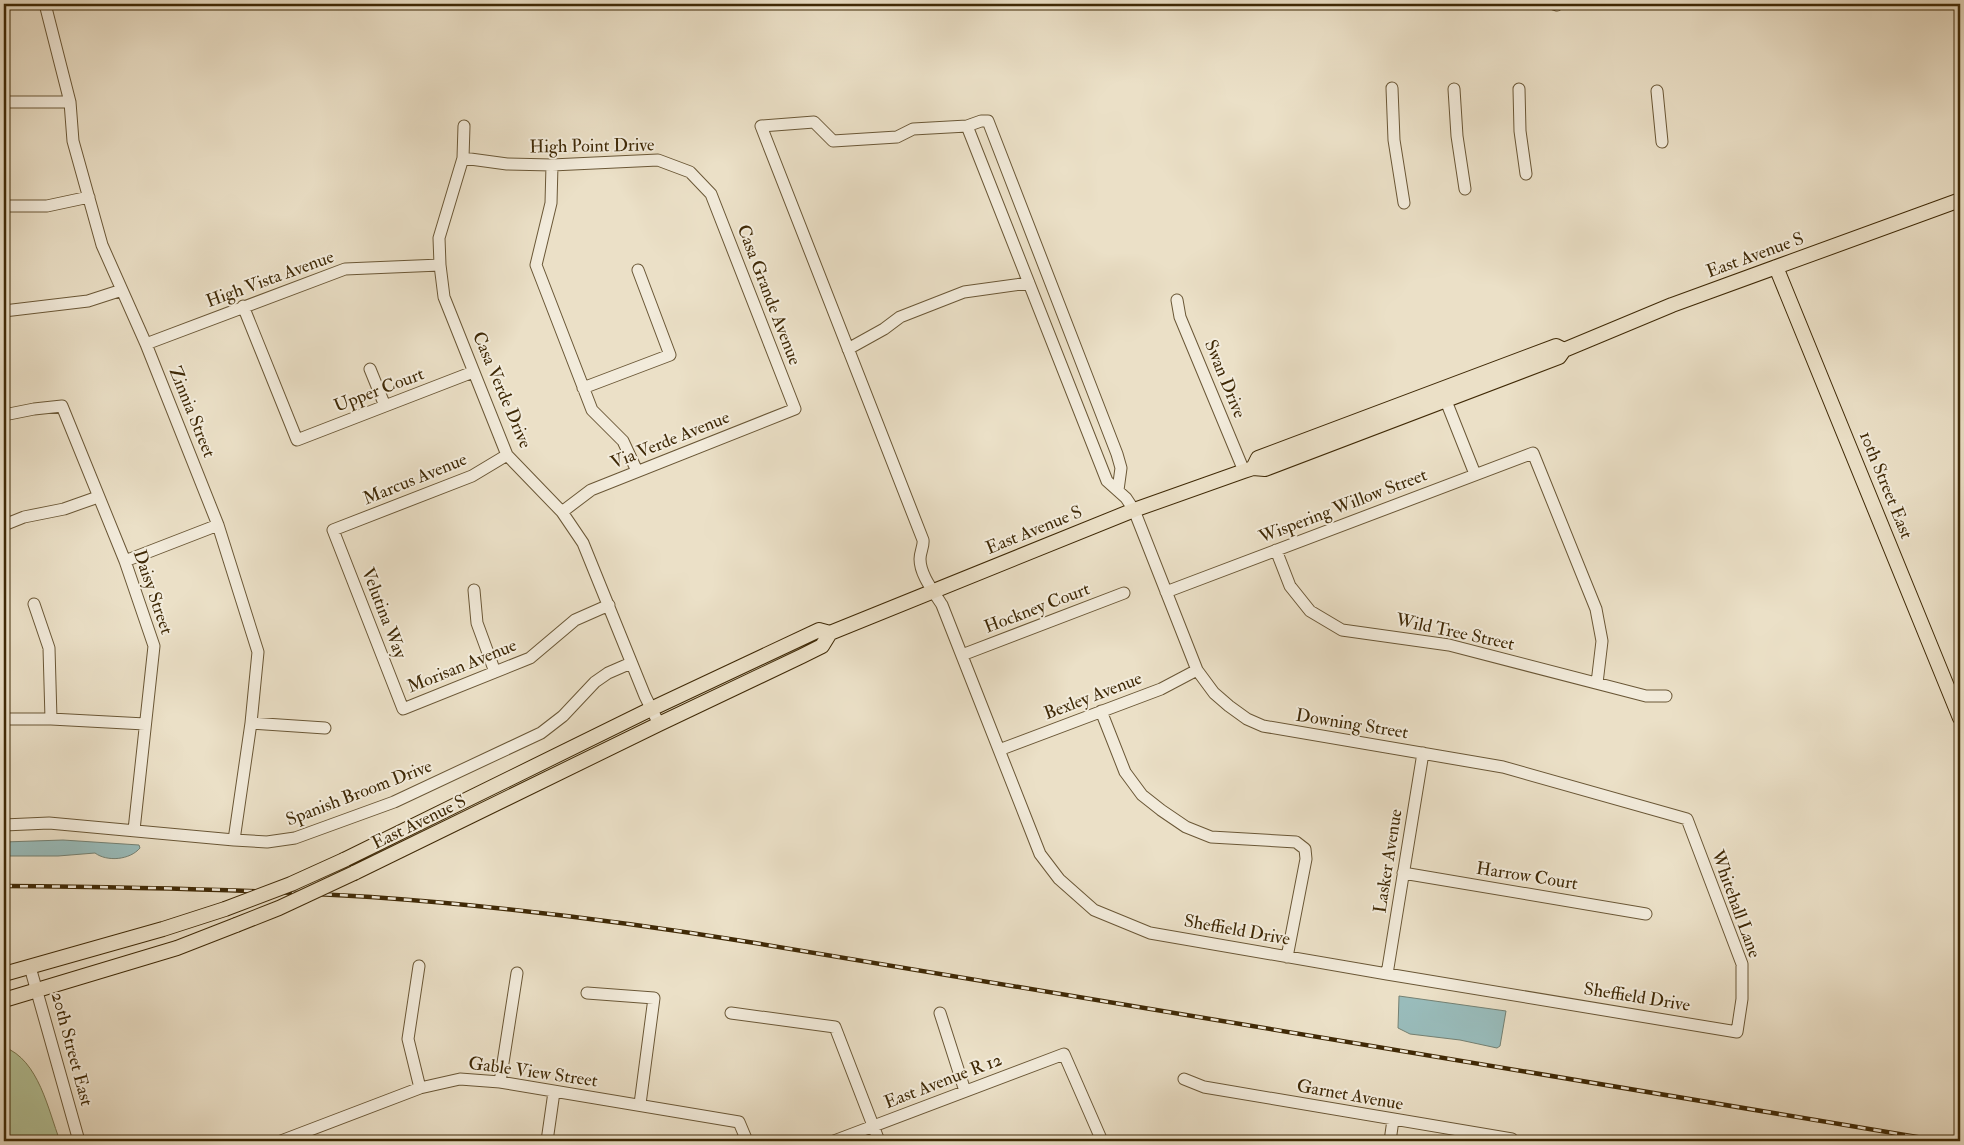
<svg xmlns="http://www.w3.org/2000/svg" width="1964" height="1145" font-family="'IM FELL Double Pica',serif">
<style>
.green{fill:#b4c398;stroke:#7a764f}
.water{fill:#99bcbb;stroke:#758173}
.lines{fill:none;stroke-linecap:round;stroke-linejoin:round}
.minor-casing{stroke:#6a5736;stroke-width:13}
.major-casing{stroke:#3f2906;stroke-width:16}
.minor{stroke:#f2ebdb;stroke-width:11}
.major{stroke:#ebe0c7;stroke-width:14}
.rail-casing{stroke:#3f2906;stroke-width:4.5}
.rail{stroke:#f2ebdb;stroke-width:2.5;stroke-dasharray:8;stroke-linecap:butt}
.major-bridge-casing{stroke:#3f2906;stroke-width:16;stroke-linecap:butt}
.major-bridge{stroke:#ebe0c7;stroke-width:14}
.labels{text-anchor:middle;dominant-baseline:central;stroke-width:4;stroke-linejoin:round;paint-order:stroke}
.street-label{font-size:18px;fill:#3f2906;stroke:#f2ebdb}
</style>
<rect width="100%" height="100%" fill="#ebe0c7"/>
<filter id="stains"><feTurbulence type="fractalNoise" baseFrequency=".004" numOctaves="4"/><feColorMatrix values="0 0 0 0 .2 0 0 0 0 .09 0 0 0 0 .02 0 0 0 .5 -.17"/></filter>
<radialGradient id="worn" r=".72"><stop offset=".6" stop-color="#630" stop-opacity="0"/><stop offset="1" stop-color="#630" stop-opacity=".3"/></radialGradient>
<path class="green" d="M4,1047C39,1060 48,1110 60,1141H4Z"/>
<path class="water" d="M63,840L139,845L140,848C130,860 107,862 95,853L58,856H4V842Z
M1399,996L1506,1011L1500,1046L1497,1048L1460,1040L1410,1034L1398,1028Z"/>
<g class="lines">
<g class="minor-casing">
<path id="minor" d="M45,4L70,102L73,141L102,245L146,344L218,525L258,652L251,723L234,840
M1554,4L1557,5
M1392,88L1394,140L1404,203
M1454,89L1457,136L1465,189
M1519,89L1520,131L1526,174
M1657,91L1662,142
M4,102H70
M814,122L833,141L897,137L913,129L967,126L1107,481L1126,498L1134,510L1197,670L1214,693L1229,706L1247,719L1263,726L1503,767L1687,819L1742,964V999L1737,1032L1387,974L1150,933L1094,910L1059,879L1040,854L942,605C934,592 920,575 920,559C920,552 924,546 923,540L761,126Z
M464,126L463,158L439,238L440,265L444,297L507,455L562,512L583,543L645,696L659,724
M967,126L981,121H988L1117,454L1121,468L1118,490
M463,158L507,164L552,165L658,160L690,172L711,194L795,409L591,490L562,512
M552,165L551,203L536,265L592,410L623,441L637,471
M4,206H47L89,197
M1177,300L1180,317L1244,471
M243,306L297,440L473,372
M4,311L88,301L122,290
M146,344L345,269L440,265
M848,349L884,329L900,317L964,292L1029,283
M370,369L385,406
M583,388L670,355L638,270
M1449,394L1445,397L1446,401L1475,474
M4,415L34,409L62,406L125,561L154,646L134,830
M507,455L472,476L333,530L403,709L530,658L575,620L609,605
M4,525L24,517L64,509L98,497
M1276,550L1290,586L1310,611L1342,630L1449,645L1646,696H1666
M125,561L218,525
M474,590L477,623L495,672
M1166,592L1533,453L1596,609L1602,641L1597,683
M34,604L49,648L51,719
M962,655L1124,593
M1101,711L1125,772L1142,795L1161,810L1186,827L1211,837L1296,842L1305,849L1306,859L1287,957
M4,719H51L145,724
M251,723L325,728
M999,750L1161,689L1197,670
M4,825L49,823L234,840L267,842L295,838L394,802L541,733L563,716L595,682L608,673L631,663
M1403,873L1646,914
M419,966L408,1039L420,1088
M30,967L79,1141
M1387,974L1423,753
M587,993L654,998L640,1104
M731,1013L835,1027L879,1141
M940,1013L965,1091
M1184,1079L1204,1087L1512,1139
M500,1082L517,973
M281,1141L420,1088L460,1079L500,1082L739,1122L747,1141
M547,1141L554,1092
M834,1141L1064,1054L1102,1141
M1390,1141L1393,1120"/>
</g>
<g class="major-casing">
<path id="major" d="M1776,267L1960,718
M1253,468L1258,458L1556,346L1564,350
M344,860L651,709L819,630L830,633
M354,873L659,724L802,656L822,646L830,633L1134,510L1244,471L1253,468L1265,469L1559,357L1564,350L1672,305L1960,200
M4,974L163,929L225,909
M4,1000L177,948L236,925"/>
</g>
<use href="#minor" class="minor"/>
<use href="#major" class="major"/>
<g class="rail-casing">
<path id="rail" d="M4,886C126,887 249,889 371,897C500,906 627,922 755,943L1941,1141"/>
</g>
<use href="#rail" class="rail"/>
<g class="major-bridge-casing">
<path id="major-bridge" d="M225,909L291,884L344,860
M236,925L279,908L354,873"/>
</g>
<use href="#major-bridge" class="major-bridge"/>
</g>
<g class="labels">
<g class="street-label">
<text transform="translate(592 146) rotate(-1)">High Point Drive</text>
<text transform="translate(1755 255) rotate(-20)">East Avenue S</text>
<text transform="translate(270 279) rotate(-20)">High Vista Avenue</text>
<text transform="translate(769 295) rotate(69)">Casa Grande Avenue</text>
<text transform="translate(1225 379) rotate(68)">Swan Drive</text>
<text transform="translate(379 390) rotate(-21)">Upper Court</text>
<text transform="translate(502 390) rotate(67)">Casa Verde Drive</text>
<text transform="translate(192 412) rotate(68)">Zinnia Street</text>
<text transform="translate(670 440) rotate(-22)">Via Verde Avenue</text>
<text transform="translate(415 479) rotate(-22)">Marcus Avenue</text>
<text transform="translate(1886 485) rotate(68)">10th Street East</text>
<text transform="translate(1343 506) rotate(-21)">Wispering Willow Street</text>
<text transform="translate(1034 530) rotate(-22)">East Avenue S</text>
<text transform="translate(153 592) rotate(71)">Daisy Street</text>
<text transform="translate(1037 608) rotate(-21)">Hockney Court</text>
<text transform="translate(384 613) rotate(69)">Velutina Way</text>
<text transform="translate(1455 632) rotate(12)">Wild Tree Street</text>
<text transform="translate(462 666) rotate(-22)">Morisan Avenue</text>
<text transform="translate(1093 696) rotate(-21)">Bexley Avenue</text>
<text transform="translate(1352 724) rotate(9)">Downing Street</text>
<text transform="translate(359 793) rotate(-21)">Spanish Broom Drive</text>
<text transform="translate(419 822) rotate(-26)">East Avenue S</text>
<text transform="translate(1388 861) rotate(-81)">Lasker Avenue</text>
<text transform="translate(1527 876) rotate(9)">Harrow Court</text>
<text transform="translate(1736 904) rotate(70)">Whitehall Lane</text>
<text transform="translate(1237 930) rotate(10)">Sheffield Drive</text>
<text transform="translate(1637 997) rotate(9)">Sheffield Drive</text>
<text transform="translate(72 1049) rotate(75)">20th Street East</text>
<text transform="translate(533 1072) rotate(8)">Gable View Street</text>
<text transform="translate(943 1081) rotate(-21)">East Avenue R 12</text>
<text transform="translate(1350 1095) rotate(10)">Garnet Avenue</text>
</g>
</g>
<rect width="1964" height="1145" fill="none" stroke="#ebe0c7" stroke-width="20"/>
<rect x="5" y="5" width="1954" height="1135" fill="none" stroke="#3f2906" stroke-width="2.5"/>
<rect x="10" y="10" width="1944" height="1125" fill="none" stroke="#3f2906"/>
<rect width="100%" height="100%" filter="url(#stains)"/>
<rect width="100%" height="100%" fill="url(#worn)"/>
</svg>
